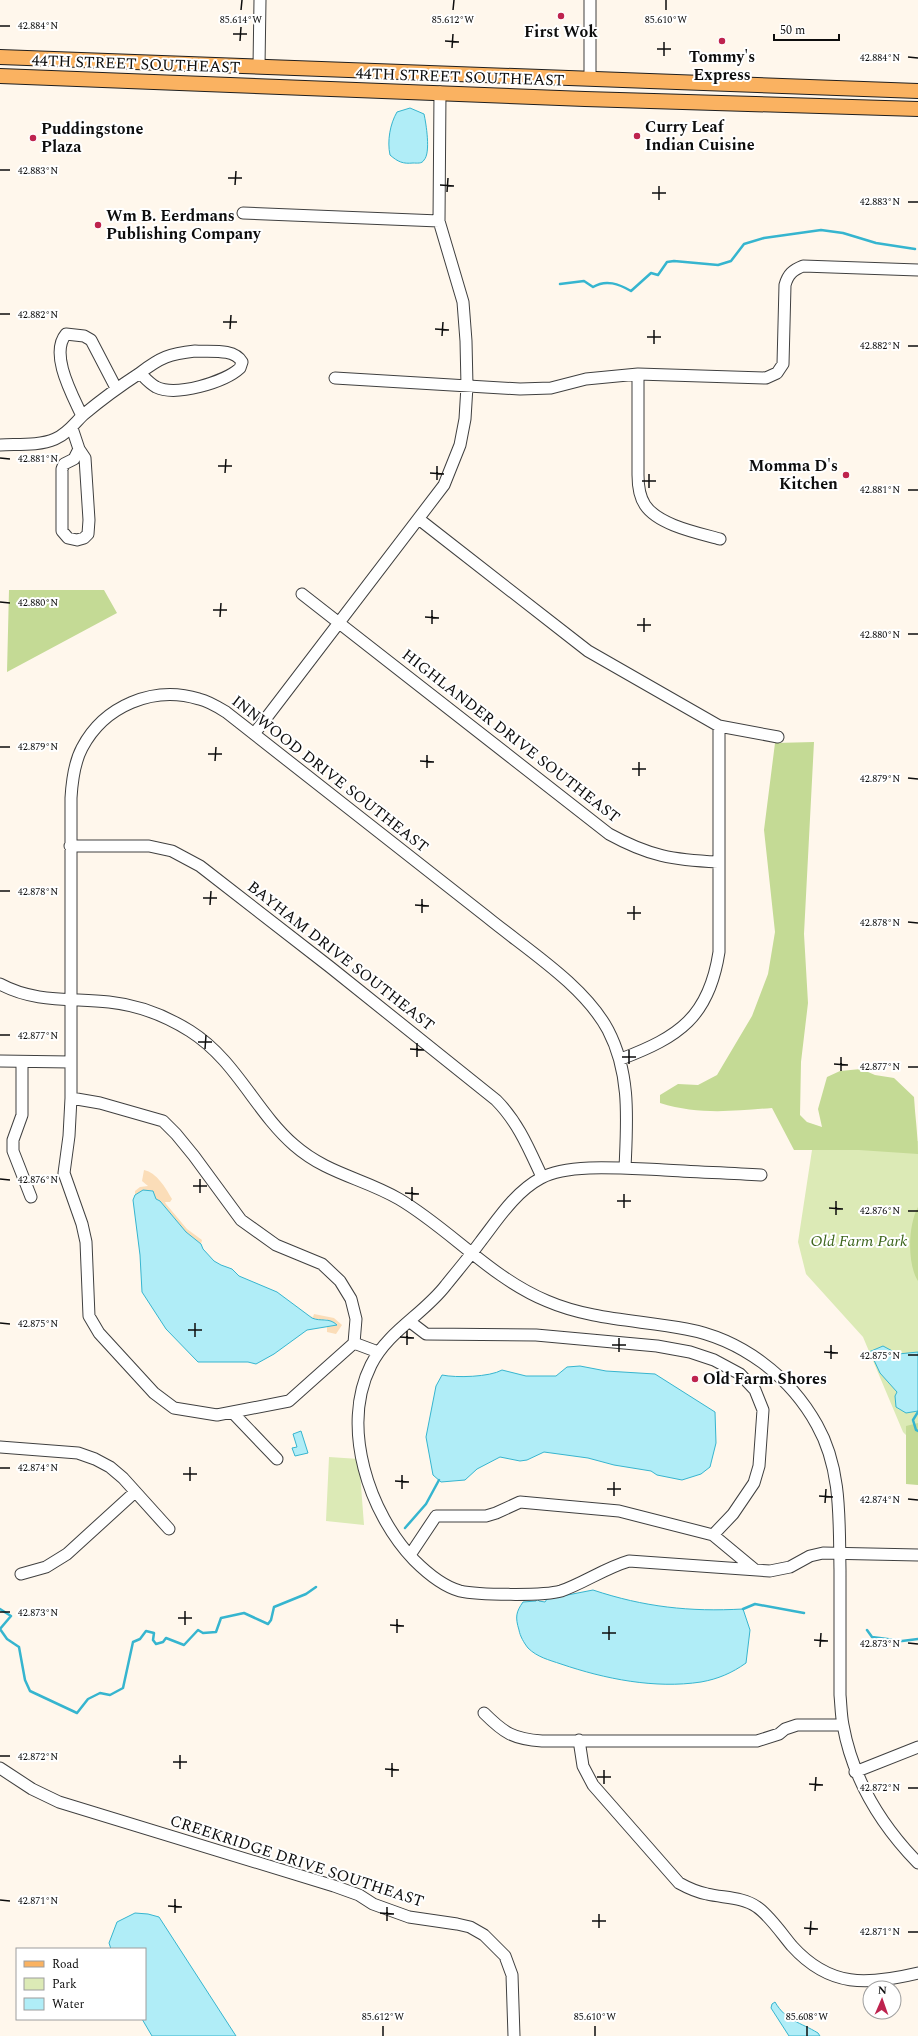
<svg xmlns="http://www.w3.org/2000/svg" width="918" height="2036" font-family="Spectral,serif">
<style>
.green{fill:#dceab6}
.forest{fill:#c4da95}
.sand{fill:#fbddb8}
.water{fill:#b0edf7;stroke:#36b5cf}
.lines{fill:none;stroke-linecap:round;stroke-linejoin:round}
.stream{stroke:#36b5cf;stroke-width:2.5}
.minor-casing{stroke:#404040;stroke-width:13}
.major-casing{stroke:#1e1e1e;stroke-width:16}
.minor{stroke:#fff;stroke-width:11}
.major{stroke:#fab261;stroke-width:14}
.ticks{fill:none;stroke:#0d0d0d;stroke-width:1.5}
.poi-dot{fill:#be234e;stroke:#fff;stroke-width:1.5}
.labels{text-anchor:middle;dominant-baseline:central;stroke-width:4;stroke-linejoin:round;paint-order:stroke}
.poi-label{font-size:16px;font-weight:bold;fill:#0d0d0d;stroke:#fff;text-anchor:start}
.street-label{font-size:16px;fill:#0d0d0d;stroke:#fff}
.park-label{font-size:16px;font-style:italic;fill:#3c651c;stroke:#fff}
.ticks-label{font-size:10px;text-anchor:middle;fill:#0d0d0d;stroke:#fff;stroke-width:4;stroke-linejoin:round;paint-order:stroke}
</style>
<rect width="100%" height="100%" fill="#fff7ec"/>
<path class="green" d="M918,1141V1447L903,1432L863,1337L806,1274L798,1242L812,1150Z
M329,1457L359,1459L364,1525L326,1521Z"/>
<path class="forest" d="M9,590H104L117,613L7,672Z
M814,742L804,934L808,1003L801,1062L800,1115L807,1122L822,1127L818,1109L827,1077L840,1071L861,1069L875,1075L894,1078L914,1097C915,1116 918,1135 918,1154L859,1150H794L772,1108C732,1111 699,1115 660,1103V1095L678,1084L698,1085L717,1075L752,1016L768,974L775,932L764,830L775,743Z
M918,1207V1281C907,1264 908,1225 918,1207Z
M918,1423V1485L906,1484V1426Z"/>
<path class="sand" d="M144,1170C157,1173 165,1187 172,1199L170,1202H165L166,1204L187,1229L202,1240L201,1244L186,1232L160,1201L156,1199L152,1190L135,1195V1191L140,1187L148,1186L142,1181Z
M314,1314L334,1318L342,1325L336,1334L327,1332V1327L337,1325L326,1319L318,1321L309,1315L313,1317Z"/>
<path class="water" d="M410,108L424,114C426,123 431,153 424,160C422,164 417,163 413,163C403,164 398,162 390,155C387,141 390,124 397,112Z
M143,1190L153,1191L156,1199L160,1201L186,1232L201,1244L203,1249L214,1261L221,1265L232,1269L239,1276L277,1292L312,1318C321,1322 329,1317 337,1325L307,1330L274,1354L256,1364L248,1362H198L166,1329L142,1292L140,1255L133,1200L135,1195Z
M883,1346L898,1354L918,1352V1411L906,1413L896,1407L895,1396L897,1392L880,1373L873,1358L864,1354Z
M580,1366L606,1371L655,1374L715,1412L716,1443L710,1467L701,1474L682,1480L657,1475L651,1471L614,1465L588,1458L544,1452L527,1460L520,1461L500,1457L477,1469L465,1480L441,1482L433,1475L426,1437L436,1386L442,1375C456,1378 490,1377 502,1370L526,1376H556L567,1367Z
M301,1431L308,1453L295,1456L292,1448L297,1447L293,1434Z
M593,1590C644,1607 690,1612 743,1609L750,1630L746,1663C732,1673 718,1679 701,1682C655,1689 605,1679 561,1664C549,1660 537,1657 528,1648C524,1643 520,1636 519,1630C515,1617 516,1612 523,1602L536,1601L537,1599L539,1601L545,1602L547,1599Z
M135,1913L148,1914L159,1917L236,2036H152L142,2019H145V1949H111L109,1943L117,1922Z
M775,2002C786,2021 800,2022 818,2033L820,2036H789L771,2008L772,2004Z"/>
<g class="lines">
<path class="stream" d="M560,284L584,281L593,287C606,279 619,284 631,291L651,273L658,275L667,262L674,261L718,265L731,261L744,244L764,238L821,230L843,233L876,243L915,249
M918,1412L913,1420L916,1430L918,1431
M405,1528L426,1504L439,1480
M0,1609L11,1616L0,1629
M743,1609L755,1604L804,1613
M0,1629L7,1639L19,1647L25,1680L30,1691L77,1713L88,1699L100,1693L110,1695L123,1688L133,1642L140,1639L146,1631L154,1633L153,1640L156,1644L163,1642L166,1638L184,1645L198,1630L203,1633L216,1632L221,1618L244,1613L268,1624L271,1620L274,1607L306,1594L316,1587
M867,1630L872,1637L902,1641L918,1639"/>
<g class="minor-casing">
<path id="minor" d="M590,0V78
M259,66L260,0
M243,213L439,221
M195,351C210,352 234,348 242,362L240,368C225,382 176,397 156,387C149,383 145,378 140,373C161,357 169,354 195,351Z
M638,374V475C638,486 639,496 645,505C658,525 698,533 720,539
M335,378L520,389L551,388L586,379L638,374L766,378L777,373L783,364L785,285C788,274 793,270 803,266L918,270
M82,416C73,396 49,354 66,334L84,336L91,340L116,388
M72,428L79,449L85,458L89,520L88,534L84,538L77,540L68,538L62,531V469L64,464L74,459L79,449
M0,445C17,444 39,446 55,439C67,434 74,424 83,415C101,400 120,386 140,373
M420,520L588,651L719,726L778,737
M302,594L609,834C649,856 673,860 718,862
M254,734L444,485L460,445L465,419L467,386L466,341L463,302L439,221L440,92
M70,846H149L172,851L200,866L330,967L496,1100C518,1122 529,1149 542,1177
M0,984C35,1003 71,998 109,1002C138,1005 166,1016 190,1031C236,1060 255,1111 294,1145C327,1174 363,1178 399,1199C450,1229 491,1278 547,1301C591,1320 639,1320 686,1329C741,1339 790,1376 817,1425C842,1469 839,1521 840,1570C840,1612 840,1653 840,1695C841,1705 841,1715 843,1725C853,1780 880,1824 918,1863
M621,1059C679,1037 709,1017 719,952V726
M0,1061L70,1062
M22,1062V1115L13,1140V1151L31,1197
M71,1098L100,1103L163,1121L176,1134L194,1156L241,1220L276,1245L322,1264L340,1281L351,1299L356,1319L354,1343
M761,1175C729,1173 696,1172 664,1170C632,1169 569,1162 541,1178C515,1192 498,1219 481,1241C470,1256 458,1270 446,1285C424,1314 388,1331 371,1365C340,1427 369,1513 414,1560C427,1573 442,1586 460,1591C477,1595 545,1596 561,1591C584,1583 605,1568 629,1561L770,1571L790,1567L810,1556L823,1553L918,1555
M409,1321L426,1334L536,1335L657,1346L690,1352L714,1360L740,1374L755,1390L763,1410L759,1466L754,1483L733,1514L713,1535
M354,1343L289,1401L217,1415L174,1408L154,1393L99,1333L89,1316L86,1242L82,1224L64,1173L69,1136L71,1098V798C72,781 74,763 82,748C104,706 153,685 199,699C208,701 218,707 226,712C313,781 400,848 487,917C526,949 584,985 608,1030C631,1074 627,1121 625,1168
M354,1343L378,1352
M232,1412L277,1459
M0,1447L78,1453L95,1459L110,1467L123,1478L169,1529
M410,1555L436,1516H486L496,1513L520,1502L619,1511L713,1535L754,1569
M21,1574L46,1567L67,1554L135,1492
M484,1713C504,1733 513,1739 542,1741H757L779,1734L785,1729L797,1725H843
M579,1740L583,1766L593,1785L679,1883C688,1888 697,1892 707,1894C724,1898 743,1897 757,1907C769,1915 782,1934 792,1946C830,1988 867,1985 918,1973
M0,1768L32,1789L59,1802L334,1886L359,1895L373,1904L409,1917L457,1924L470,1927L484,1935L505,1956L512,1975L514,2036
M855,1772L918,1747"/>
</g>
<g class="major-casing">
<path id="major" d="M0,57L918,91
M0,76L585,99L918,109"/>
</g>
<use href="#minor" class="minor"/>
<use href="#major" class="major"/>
</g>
<path class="ticks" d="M241,10L242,0M453,10L454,0M666,10V0M0,26H10M233,34H247M240,41L241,27M445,41L459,42M452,48L453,34M657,49H671M664,56V42M908,57L918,58M0,170H10M228,178H242M235,185L236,171M440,185L454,186M447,192L448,178M652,193H666M659,200V186M908,202H918M0,314H10M223,322H237M230,329L231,315M435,329L449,330M442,336L443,322M647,337H661M654,344V330M908,346H918M0,458L10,459M218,466H232M225,473L226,459M430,473L444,474M437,480V466M642,481H656M649,488V474M908,490H918M0,602L10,603M213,610H227M220,617L221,603M425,617L439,618M432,624V610M637,625H651M644,632V618M908,634H918M0,747H10M208,754H222M215,761L216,747M420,761L434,762M427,768V755M632,769H646M639,776V762M908,778L918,779M0,891H10M203,898H217M210,905L211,891M415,905L429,906M422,913V899M627,913H641M634,920V906M908,922L918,923M0,1035H10M198,1042H212M205,1049L206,1035M410,1049L424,1050M417,1057V1043M622,1057H636M629,1064V1050M834,1064L848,1065M908,1067H918M841,1071V1057M0,1179L10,1180M193,1186H207M200,1193V1179M405,1193L419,1194M412,1201V1187M617,1201H631M624,1208V1194M829,1208L843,1209M908,1211H918M836,1215V1201M0,1323L10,1324M188,1330H202M195,1337V1323M400,1337L414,1338M407,1345V1331M612,1345H626M619,1352V1338M824,1352L838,1353M908,1355H918M831,1359V1345M0,1468H10M183,1474H197M190,1481V1467M395,1481L409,1482M402,1489V1475M607,1489H621M614,1496V1482M819,1496L833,1497M908,1499L918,1500M825,1503L826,1489M0,1612H10M178,1618H192M185,1625V1611M390,1625L404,1626M397,1633V1619M602,1633H616M609,1640V1626M814,1640L828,1641M908,1643L918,1644M820,1647L821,1633M0,1756H10M173,1762H187M180,1769V1755M385,1769L399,1770M392,1777V1763M597,1777H611M604,1784V1770M809,1784L823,1785M908,1788H918M815,1791L816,1777M0,1900L10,1901M168,1906L182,1907M175,1913V1899M380,1913L394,1914M387,1921V1907M592,1921H606M599,1928V1914M804,1928L818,1929M908,1932H918M810,1935L811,1921M383,2036V2026M595,2036V2026M807,2036V2026"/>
<g class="poi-dot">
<circle cx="561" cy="16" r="4"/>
<circle cx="722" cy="41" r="4"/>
<circle cx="637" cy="136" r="4"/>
<circle cx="33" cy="138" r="4"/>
<circle cx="98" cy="225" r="4"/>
<circle cx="846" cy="475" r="4"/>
<circle cx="695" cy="1379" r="4"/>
</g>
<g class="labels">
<g class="poi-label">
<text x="561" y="32" text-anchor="middle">First Wok</text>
<text x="722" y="57" text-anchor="middle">Tommy's<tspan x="722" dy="18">Express</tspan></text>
<text x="645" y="127">Curry Leaf<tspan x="645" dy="18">Indian Cuisine</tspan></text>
<text x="41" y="129">Puddingstone<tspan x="41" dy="18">Plaza</tspan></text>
<text x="106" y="216">Wm B. Eerdmans<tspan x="106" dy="18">Publishing Company</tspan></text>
<text x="838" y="466" text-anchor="end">Momma D's<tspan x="838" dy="18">Kitchen</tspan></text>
<text x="703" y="1379">Old Farm Shores</text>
</g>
<g class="street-label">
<text transform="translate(136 64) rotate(2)">44TH STREET SOUTHEAST</text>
<text transform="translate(460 77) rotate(2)">44TH STREET SOUTHEAST</text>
<text transform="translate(511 736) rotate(38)">HIGHLANDER DRIVE SOUTHEAST</text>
<text transform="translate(330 774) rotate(38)">INNWOOD DRIVE SOUTHEAST</text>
<text transform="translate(341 956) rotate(38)">BAYHAM DRIVE SOUTHEAST</text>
<text transform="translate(297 1861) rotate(18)">CREEKRIDGE DRIVE SOUTHEAST</text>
</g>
<g class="park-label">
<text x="859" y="1241">Old Farm Park</text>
</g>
</g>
<g class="ticks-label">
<text x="241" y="23">85.614°W</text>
<text x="453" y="23">85.612°W</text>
<text x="666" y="23">85.610°W</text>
<text x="38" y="29">42.884°N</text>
<text x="880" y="61">42.884°N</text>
<text x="38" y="174">42.883°N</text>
<text x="880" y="205">42.883°N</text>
<text x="38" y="318">42.882°N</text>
<text x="880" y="349">42.882°N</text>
<text x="38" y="462">42.881°N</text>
<text x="880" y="493">42.881°N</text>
<text x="38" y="606">42.880°N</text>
<text x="880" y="638">42.880°N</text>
<text x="38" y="750">42.879°N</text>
<text x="880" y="782">42.879°N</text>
<text x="38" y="895">42.878°N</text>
<text x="880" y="926">42.878°N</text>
<text x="38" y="1039">42.877°N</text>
<text x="880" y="1070">42.877°N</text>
<text x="38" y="1183">42.876°N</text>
<text x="880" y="1214">42.876°N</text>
<text x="38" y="1327">42.875°N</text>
<text x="880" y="1359">42.875°N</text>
<text x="38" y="1471">42.874°N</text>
<text x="880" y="1503">42.874°N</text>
<text x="38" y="1616">42.873°N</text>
<text x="880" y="1647">42.873°N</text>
<text x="38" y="1760">42.872°N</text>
<text x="880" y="1791">42.872°N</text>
<text x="38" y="1904">42.871°N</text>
<text x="880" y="1935">42.871°N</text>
<text x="383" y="2020">85.612°W</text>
<text x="595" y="2020">85.610°W</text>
<text x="807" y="2020">85.608°W</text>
</g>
<rect x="16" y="1948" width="130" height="72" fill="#ffffff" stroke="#9e9e9e"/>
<rect x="24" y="1961" width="20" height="6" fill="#fab261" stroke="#9e9e9e"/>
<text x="52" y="1968" font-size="12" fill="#0d0d0d">Road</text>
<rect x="24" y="1978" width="20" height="12" fill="#dceab6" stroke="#9e9e9e"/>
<text x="52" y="1988" font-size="12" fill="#0d0d0d">Park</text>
<rect x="24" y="1998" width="20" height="12" fill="#b0edf7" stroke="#9e9e9e"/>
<text x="52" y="2008" font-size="12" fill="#0d0d0d">Water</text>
<g transform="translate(882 2000) rotate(2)"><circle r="19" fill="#ffffff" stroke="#9e9e9e"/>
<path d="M0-3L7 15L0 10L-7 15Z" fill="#be234e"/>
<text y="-6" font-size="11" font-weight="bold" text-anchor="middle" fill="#0d0d0d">N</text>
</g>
<path d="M774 34v6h65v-6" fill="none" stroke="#0d0d0d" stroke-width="2"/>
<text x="780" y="34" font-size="12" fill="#0d0d0d" stroke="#ffffff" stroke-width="3" paint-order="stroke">50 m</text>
</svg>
